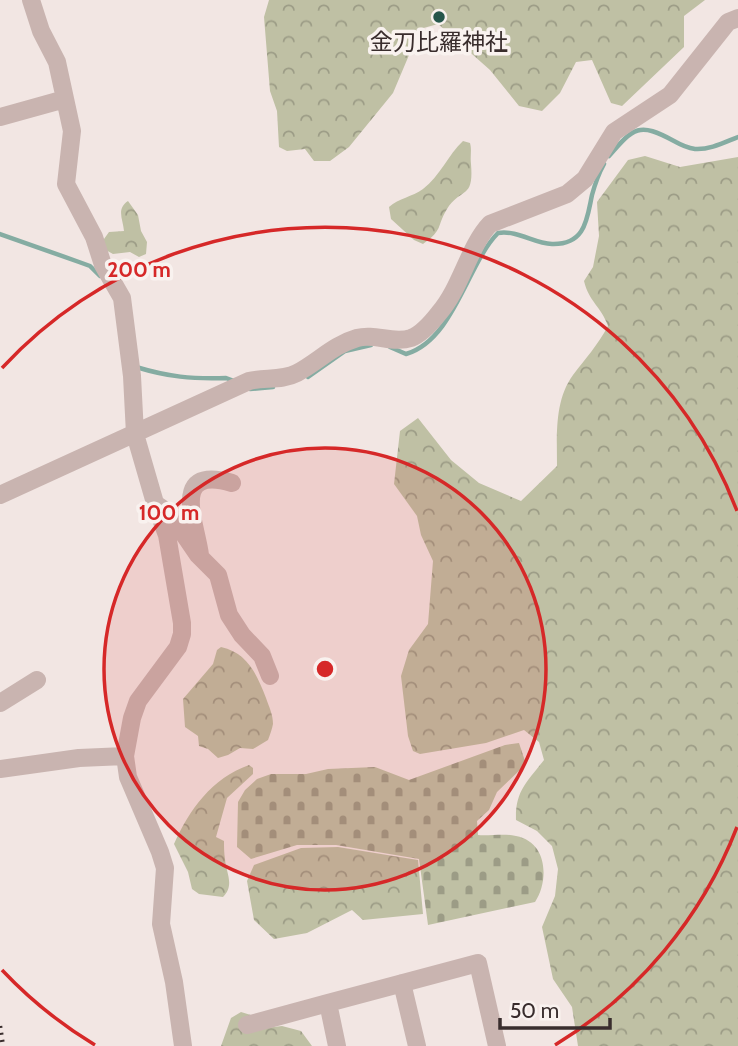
<svg xmlns="http://www.w3.org/2000/svg" width="738" height="1046" font-family="Cabin,'Noto Sans JP',sans-serif">
<style>
.forest{fill:url(#forest-crowns)}
.cemetery{fill:url(#cemetery-stones)}
.lines{fill:none;stroke-linecap:round;stroke-linejoin:round}
.stream{stroke:#85aca2;stroke-width:4.5}
.street{stroke:#c9b4b0;stroke-width:18}
.rail{stroke:#392d2d;stroke-width:4.5;stroke-dasharray:2 5;stroke-linecap:butt}
.ring{fill:none;stroke:#d62828;stroke-width:3.5}
.poi-dot{fill:#26564b;stroke:#f9f2ef;stroke-width:2.5}
.labels{text-anchor:middle;dominant-baseline:central;stroke-width:7;stroke-linejoin:round;paint-order:stroke}
.poi-label{font-size:23px;fill:#392d2d;stroke:#f9f2ef}
.centre{fill:#d62828;stroke:#f9f2ef;stroke-width:3.5}
.ring-label{font-size:21px;text-anchor:middle;font-weight:bold;fill:#d62828;stroke:#f9f2ef;stroke-width:7;stroke-linejoin:round;paint-order:stroke}
</style>
<defs>
<pattern id="forest-crowns" width="20" height="18" patternUnits="userSpaceOnUse" patternTransform="scale(1.75)"><rect width="20" height="18" fill="#bfc0a4"/><path d="M2 6a3 3 0 1 1 6 0M12 15a3 3 0 1 1 6 0" fill="none" stroke="#9c9c86"/></pattern>
<pattern id="cemetery-stones" width="16" height="16" patternUnits="userSpaceOnUse" patternTransform="scale(1.75)"><rect width="16" height="16" fill="#bfc0a4"/><path d="M2 7V4a2 2 0 0 1 4 0v3zM10 15v-3a2 2 0 0 1 4 0v3z" fill="#9c9c86"/></pattern>
</defs>
<rect width="100%" height="100%" fill="#f2e6e3"/>
<path class="forest" d="M269,0H705L684,16V47L622,106L611,103L592,60L576,62L560,93L542,111L519,106L490,70L438,24L420,29L393,93L349,147L330,161H314L305,149L287,151L279,147L277,111L270,91L264,17Z
M463,141L470,143C472,150 470,156 471,164C474,200 461,187 447,209C436,227 444,229 423,244L414,240L391,219L389,207C399,198 412,197 423,189C440,176 448,155 463,141Z
M645,156L680,167L738,157V1046H578L572,1007L553,979L542,927L555,896L558,869L552,846L537,831L516,820C515,791 527,782 544,760L539,742L524,730L486,743L420,754L413,751L408,736L401,676L409,650L428,624L433,561L421,535L417,516L394,484L400,431L418,418L451,460L479,483L521,501L557,466C557,436 554,401 573,375C586,358 597,346 608,326C601,306 589,302 584,281L593,267L599,236L597,202L628,160Z
M128,201L138,215L141,231L147,242L146,254L139,257L130,252L113,254L104,249V239L109,232L124,231C123,219 116,209 128,201Z
M221,647C248,653 257,675 266,698C269,707 273,714 273,724C272,729 270,735 268,740L253,749L240,748L228,755L218,758L208,749L199,746L198,736L185,727L183,699L213,664L217,650Z
M249,765L253,768V774L227,798L216,837L224,841C224,847 224,853 225,859C226,873 235,885 223,897L199,894L192,889L188,872L174,844C189,810 212,778 249,765Z
M338,847L418,860L423,914L363,920L352,910L307,933L274,939L254,920L247,881L254,865L301,848Z
M241,1012L254,1016L265,1028L282,1026L301,1031L312,1046H221L231,1018Z"/>
<path class="cemetery" d="M519,743L526,764L497,792L489,810L477,821L478,835C490,836 504,833 516,836C548,842 549,881 535,902L428,925L419,859L336,845H297L251,859L237,847L238,802L245,790L257,779L271,774H306L328,769L375,767L409,780L505,745Z"/>
<g class="lines">
<path class="stream" d="M609,156C634,127 639,122 674,141C681,145 688,148 695,149C710,150 725,142 738,137
M0,234L79,262L90,266L100,276
M390,347L406,354C454,340 467,264 498,233C518,230 533,243 552,244C586,245 587,218 592,195C595,184 599,173 604,164
M136,367C169,377 191,379 226,378L234,381
M308,377L345,351L371,345
M250,389L273,387"/>
<path class="street" d="M31,0L41,31L57,62L72,131L66,184L94,237L103,265L122,298L132,376L135,434L155,503L167,535L182,623V634L178,647L138,701L132,718L125,756L128,777L160,852L165,868L161,924L174,982L183,1046
M0,117L65,99
M0,495L249,381C264,377 282,381 297,373C318,362 333,345 357,338C375,333 393,344 411,338C422,334 432,322 439,313C461,288 469,246 490,224L567,194L585,179L614,132L670,95L728,22L738,18
M157,505L170,514L198,555L218,575L229,615L242,635L262,656L270,676
M200,555C196,523 169,465 232,483
M0,703L37,680
M0,769L79,758L125,756
M402,983L417,1046
M247,1025L328,1003
M337,1046L328,1003L478,963L497,1046"/>
<path class="rail" d="M0,1026L3,1046"/>
</g>
<circle cx="325" cy="669" r="221" fill="#d62828" fill-opacity=".12"/>
<g class="ring">
<circle cx="325" cy="669" r="221"/>
<path d="M737 827A441 441 0 0 1 555 1045M95 1045A441 441 0 0 1 2 970M2 368A441 441 0 0 1 737 511"/>
</g>
<circle class="poi-dot" cx="439" cy="17" r="7"/>
<g class="labels">
<g class="poi-label">
<text x="439" y="42">金刀比羅神社</text>
</g>
</g>
<circle cx="325" cy="669" r="10" class="centre"/>
<g class="ring-label">
<text x="139" y="277">200 m</text>
<text x="169" y="520">100 m</text>
</g>
<path d="M500 1018v10h110v-10" fill="none" stroke="#392d2d" stroke-width="3.5"/>
<text x="510" y="1018" font-size="21" fill="#392d2d" stroke="#f9f2ef" stroke-width="5" paint-order="stroke">50 m</text>
</svg>
